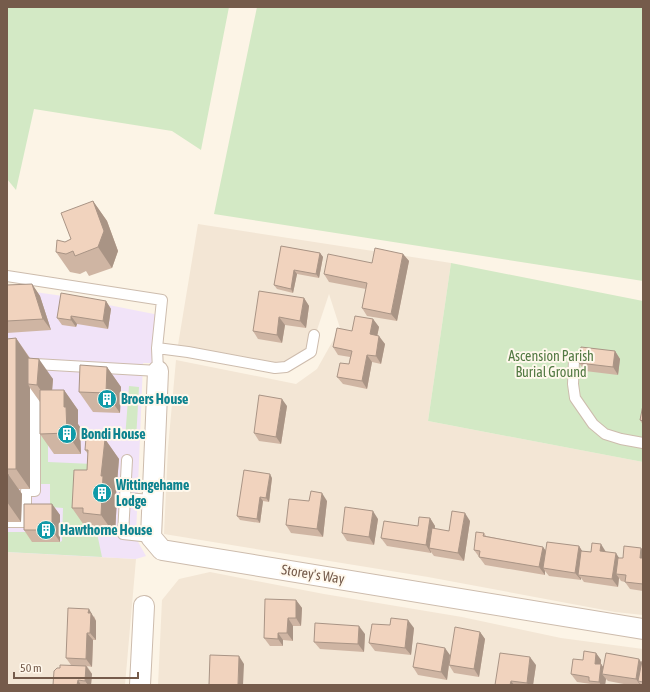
<svg xmlns="http://www.w3.org/2000/svg" width="650" height="692" font-family="'Asap Condensed',sans-serif">
<style>
.residential{fill:#f3e6d5}
.education{fill:#f1e3f8}
.green{fill:#d3e9c5}
.lines{fill:none;stroke-linecap:round;stroke-linejoin:round}
.lane-casing{stroke:#cdbcad;stroke-width:12}
.street-casing{stroke:#cdbcad;stroke-width:22}
.lane{stroke:#fff;stroke-width:10}
.street{stroke:#fff;stroke-width:20}
.wall{fill:#cfb5a3}
.shaded-wall{fill:#a99485}
.building{fill:#f1d3be;stroke:#a99485}
.labels{text-anchor:middle;dominant-baseline:central;stroke-width:4;stroke-linejoin:round;paint-order:stroke}
.park-label{font-size:14px;fill:#537a43;stroke:#fff8ec}
.culture-label{font-size:14px;font-weight:bold;fill:#0d838f;stroke:#fff8ec;text-anchor:start}
.street-label{font-size:14px;fill:#755b4b;stroke:#fff8ec}
</style>
<rect width="100%" height="100%" fill="#fcf4e6"/>
<path class="residential" d="M198,224L451,263L428,421L643,462V615L615,612L428,577L164,534L168,448L176,360L296,384L317,369L340,328L329,294L317,330L305,350L283,364L178,345Z
M7,552L136,559L125,685H7Z
M210,572L324,594L462,617L561,638L643,649V685H158L162,600L179,579Z"/>
<path class="education" d="M7,288L63,296L159,315L165,327L159,363H143L136,535L137,540L146,556L136,559L7,552Z"/>
<path class="green" d="M7,7H229L201,150L172,131L34,109L16,190L7,179Z
M257,7H643V281L214,214Z
M451,263L643,301V462L428,421Z
M129,386L139,387L136,440L125,439Z
M41,410H48V462L93,464L86,528H97V533L102,557L7,552V532H32L60,542L62,541L63,508L50,507V484H41Z"/>
<g class="lines">
<g class="lane-casing">
<path id="lane" d="M7,276L162,300L157,348L158,371L35,364V491H26V522H7
M157,348L188,352L275,368L286,367L311,352L314,335
M574,360L573,384L575,398L593,424L605,434L621,439L643,443
M127,460L123,534L151,537
M125,498L152,500"/>
</g>
<g class="street-casing">
<path id="street" d="M158,371L151,537L162,550L643,629
M140,685L144,606"/>
</g>
<use href="#lane" class="lane"/>
<use href="#street" class="street"/>
</g>
<path class="wall" d="M93,201L107,221L118,251L112,268L89,276L86,271L80,274L70,272L56,252L65,242L71,239Z
M281,246L320,253L323,257L319,278L297,274L293,293L277,289L274,285Z
M403,254L409,261L397,321L367,316L362,308L366,289L329,282L324,274L372,263Z
M32,284L40,296L51,330L7,333V285Z
M304,298L309,306L306,328L285,325L282,343L258,339L253,331Z
M106,301L111,309L108,329L77,324L76,327L62,325L57,318Z
M373,319L379,327L377,336L385,344L381,364L372,362L367,389L343,384L337,377L349,364L350,357L338,355L333,347L352,331Z
M16,338L30,358L53,379L52,390H64L78,410V424L80,427L81,454H54L40,434V402L30,388V489H19L22,494L21,522H7V339Z
M615,351L620,359L618,375L585,371L579,363Z
M107,367L121,387L120,413L93,412L79,392Z
M643,405V425L640,420Z
M287,406L281,444L259,441L254,433Z
M105,439L119,459L116,495L117,497L115,535L97,533L93,528H86L72,508L87,470L88,454L85,450Z
M272,478L269,502L263,501L260,523L240,520L237,516Z
M309,501H327L323,537L291,533L286,525Z
M52,504L60,515V542H32L24,530Z
M430,518L435,526V529L449,531L470,521L464,561L434,556L431,552V553L387,546L381,538L418,526Z
M378,519L374,545L347,541L342,533Z
M484,533L486,536L543,547L546,551L579,546L582,551L591,552H606L619,558H623L641,548L643,551V591L630,589L625,582L621,581L619,578L618,587L584,582L581,578V580L549,576L545,571V575L485,565L474,550Z
M296,600L302,608L301,626H293V641L283,640V646H270L264,638Z
M94,616L96,621V640H93L92,667L87,666L92,674L91,685H53L60,668L71,665L66,658Z
M414,628L411,655L375,651L369,643Z
M480,632L485,639L479,677L454,673L449,665L447,680L418,675L413,667L450,655Z
M365,634L364,652L320,649L314,642Z
M596,653L601,660V664L603,667L643,662V685H629L608,681L606,679L605,685H592L591,684L577,682L571,674L583,660Z
M536,665L533,685H495Z"/>
<path class="shaded-wall" d="M93,201L107,221L118,251L112,268L98,247Z
M320,253L323,257L319,278L316,274Z
M403,254L409,261L397,321L391,314Z
M294,270L297,274L293,293L291,289Z
M32,284L40,296L51,330L43,319Z
M304,298L309,306L306,328L300,321Z
M106,301L111,309L108,329L103,321Z
M71,316L77,324L76,327L71,320Z
M279,317L285,325L282,343L277,335Z
M373,319L379,327L376,342L370,334Z
M379,336L385,344L381,364L376,356Z
M16,338L30,359L28,384L30,388V489L16,469Z
M615,351L620,359L618,375L613,367Z
M367,355L372,362L367,389L362,381Z
M39,359L53,379L51,405L37,385Z
M107,367L121,387L120,413L106,393Z
M64,390L78,410V424L80,427L81,454L67,433L64,407Z
M282,399L287,406L281,444L276,437Z
M105,439L119,459L116,495L117,497L115,535L101,515V476Z
M8,474L22,494L21,522L7,502Z
M270,474L272,478L269,502L266,498Z
M322,493L327,501L323,537L317,529Z
M260,497L263,501L260,523L257,519Z
M52,504L60,515V542L52,530Z
M373,511L378,519L374,545L369,537Z
M465,513L470,521L464,561L458,553Z
M430,518L435,526L432,549L429,548L431,552V553L426,545Z
M601,544L606,552L600,551Z
M579,546L584,554L578,575L581,578V580L575,573Z
M543,547L548,554L543,568L545,571V575L539,567Z
M641,548L643,551V562L640,558Z
M616,553L621,561L616,574L619,578L618,587L612,579Z
M296,600L302,608L301,626L296,618Z
M89,609L96,621V640L90,633L88,613Z
M288,618L293,626V641L287,633Z
M408,620L414,628L411,655L405,648Z
M359,626L365,634L364,652L358,644Z
M480,632L485,639L479,677L474,669Z
M87,633L93,640L92,667L86,659Z
M278,633L283,640V646L278,639Z
M445,648L450,655L447,680L441,672Z
M596,653L601,660L600,671L595,664Z
M239,656L244,664L243,685H238Z
M530,657L536,665L533,685H528L527,683Z
M639,659L643,665L638,681L641,685H640L636,679Z
M601,664L607,672L602,674L606,679L605,685H601L599,682Z
M86,666L92,674L91,685H88L85,681Z
M78,680L81,685H77Z
M511,681L514,685H510Z"/>
<path class="building" d="M93,201L104,231L98,247L75,256L73,251L66,254L56,252L57,240L65,242L71,239L61,213Z
M281,246L320,253L316,274L294,270L291,289L274,285Z
M375,248L403,254L391,314L362,308L367,283L324,274L328,254L372,263Z
M32,284L43,319L7,321V285Z
M259,291L304,298L300,321L279,317L277,335L253,331Z
M61,293L106,301L103,321L71,316V320L57,318Z
M355,316L373,319L370,334L379,336L376,356L367,355L362,381L337,377L340,363L349,364L352,351L333,347L337,328L352,331Z
M16,338V469H7V339Z
M581,347L615,351L613,367L579,363Z
M28,358L39,359L37,385L28,384Z
M80,365L107,367L106,393L79,392Z
M40,390H64V407H66L67,433L40,434Z
M259,395L282,399L276,437L254,433Z
M643,405V421L640,420Z
M86,438L105,439L101,476H103L101,515L83,513V508H72L74,470H87L88,450H85Z
M244,470L270,474L266,498L260,497L257,519L237,516Z
M7,474H8L7,502Z
M311,491L322,493L317,529L286,525L289,499L309,501Z
M24,504H52V530H24Z
M345,507L373,511L369,537L342,533Z
M452,511L465,513L458,553L429,548L432,528L449,531Z
M419,517L430,518L426,545L381,538L384,521L418,526Z
M476,532L484,533L483,536L543,547L539,567L479,557L480,551L474,550Z
M547,542L579,546L575,573L543,568Z
M592,543L601,544L600,551L616,553L612,579L578,575L581,551L591,552Z
M624,546L641,548L640,558H643V584L625,582L626,575L616,574L618,558H623Z
M265,599L296,600V618H288L287,633H278V639L264,638Z
M68,608L89,609L88,613H91L90,633H87L86,659L66,658Z
M391,618L408,620L405,648L369,643L372,624L390,625Z
M315,623L359,626L358,644L314,642Z
M455,627L480,632L474,669L449,665Z
M417,643L445,648L441,672L413,667Z
M584,651L596,653L595,664H601L599,682L589,681V677L571,674L573,659L583,660Z
M500,653L530,657L527,683L511,681L510,685H495Z
M606,653L639,659L636,679L602,674Z
M210,655L239,656L238,685H209Z
M642,661L643,662V682L638,681Z
M60,665L86,666L85,681L78,680L77,685H53L54,671L57,668H60Z"/>
<defs>
<g id="building-disc" transform="scale(1)"><circle r="9.5" fill="#0f9aa8" stroke="#fff8ec"/><path d="M-4-6H4V6H1V3H-1V6H-4ZM-2.5-4.3h1.7v1.8h-1.7ZM.8-4.3h1.7v1.8H.8ZM-2.5-1h1.7V.8h-1.7ZM.8-1h1.7V.8H.8Z" fill="#fff"/></g>
</defs>
<g fill-rule="evenodd">
<use href="#building-disc" x="107" y="399"/>
<use href="#building-disc" x="67" y="434"/>
<use href="#building-disc" x="102" y="493"/>
<use href="#building-disc" x="46" y="530"/>
</g>
<g class="labels">
<g class="park-label">
<text x="551" y="356">Ascension Parish<tspan x="551" dy="16">Burial Ground</tspan></text>
</g>
<g class="culture-label">
<text x="121" y="399">Broers House</text>
<text x="81" y="434">Bondi House</text>
<text x="116" y="485">Wittingehame<tspan x="116" dy="16">Lodge</tspan></text>
<text x="60" y="530">Hawthorne House</text>
</g>
<g class="street-label">
<text transform="translate(313 574) rotate(9)">Storey's Way</text>
</g>
</g>
<rect width="650" height="692" fill="none" stroke="#755b4b" stroke-width="16"/>
<path d="M14 672v6h124v-6" fill="none" stroke="#755b4b" stroke-width="2"/>
<text x="20" y="672" font-size="12" fill="#755b4b" stroke="#fff8ec" stroke-width="3" paint-order="stroke">50 m</text>
</svg>
